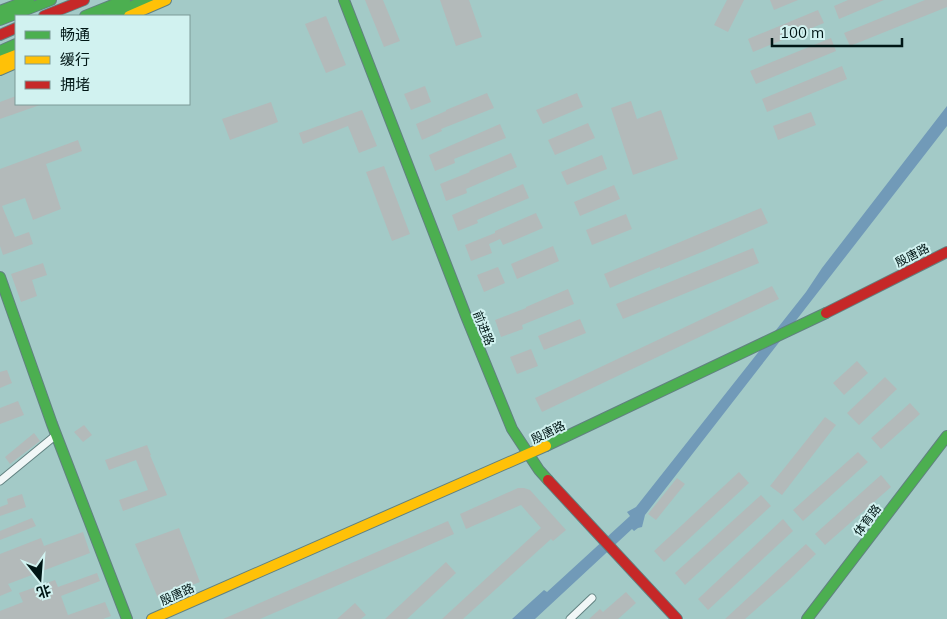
<svg xmlns="http://www.w3.org/2000/svg" width="947" height="619" font-family="Mulish,'Noto Sans SC',sans-serif">
<style>
.water{fill:#719ab8}
.building{fill:#b3baba}
.lines{fill:none;stroke-linecap:round;stroke-linejoin:round}
.street-casing{stroke:#618180;stroke-width:9}
.fast-casing{stroke:#618180;stroke-width:12}
.slow-casing{stroke:#618180;stroke-width:12}
.jam-casing{stroke:#618180;stroke-width:12}
.street{stroke:#f1f7f7;stroke-width:7}
.fast{stroke:#4caf50;stroke-width:10}
.slow{stroke:#ffc107;stroke-width:10}
.jam{stroke:#c62828;stroke-width:10}
.labels{text-anchor:middle;dominant-baseline:central;stroke-width:4;stroke-linejoin:round;paint-order:stroke}
.street-label{font-size:12px;fill:#001615;stroke:#d1f2f0}
</style>
<rect width="100%" height="100%" fill="#a3cac7"/>
<path class="water" d="M947,106V126L645,515L642,527L638,528L634,531L632,529L535,619H512L544,590L547,592L630,516L627,512L636,507L806,292L822,268Z"/>
<path class="building" d="M365,0H383L400,41L384,47Z
M440,0H469L482,37L456,46Z
M727,0H744L728,32L714,25Z
M770,0H798L774,10Z
M848,0H884L839,19L834,6Z
M925,0H947V7L850,46L844,33Z
M818,10L824,23L753,52L748,39Z
M326,16L346,65L326,73L305,24Z
M831,38L836,51L756,84L750,71Z
M842,66L847,79L767,112L762,99Z
M425,86L431,102L411,110L404,94Z
M487,93L494,108L441,129L442,131L422,140L416,124L446,111V110Z
M577,93L583,107L543,124L536,110Z
M16,96V104L40,105L0,119V102Z
M631,101L637,119L661,110L678,159L633,175L611,108Z
M271,102L278,122L230,140L222,119Z
M362,110L377,146L359,153L348,126L303,144L299,133Z
M811,112L816,125L778,140L773,126Z
M588,123L595,138L555,155L548,140Z
M500,124L506,138L454,159L455,163L435,171L429,155Z
M78,140L82,151L46,164L61,209L33,220L25,198L2,206L15,237L29,232L33,244L3,255L0,246V169Z
M511,153L517,167L466,189L467,193L446,201L440,184L470,172L469,171Z
M602,155L607,169L567,185L561,172Z
M384,166L410,234L392,241L366,172Z
M523,184L529,198L477,220L478,223L458,231L452,215Z
M614,185L620,199L580,216L574,202Z
M761,208L768,223L702,252L660,269V267L610,288L604,274Z
M536,213L543,228L503,245L500,239L489,244L492,253L471,261L465,245L495,233V231Z
M626,214L632,229L592,245L586,230Z
M553,246L559,261L517,279L511,264Z
M753,248L759,263L623,319L616,304Z
M43,263L47,275L32,280L37,296L21,302L11,274Z
M498,267L505,283L484,292L477,275Z
M772,286L779,299L542,412L535,398Z
M568,289L574,304L522,325L523,329L501,337L495,320L526,308V307Z
M580,319L586,333L544,350L538,336Z
M531,349L538,366L517,374L510,357Z
M857,361L868,373L844,395L833,383Z
M7,370L12,383L0,388V372Z
M885,377L897,389L859,425L847,413Z
M18,401L24,415L0,424V408Z
M910,403L920,414L881,449L871,438Z
M825,417L836,425L782,495L770,486Z
M84,425L92,435L83,442L74,432Z
M34,433L40,441L10,464L5,457Z
M147,445L151,455H150L167,495L123,511L119,500L148,490L136,460L109,470L105,460Z
M858,452L868,462L803,521L793,510Z
M739,472L749,483L664,562L654,551Z
M881,475L891,487L825,545L815,534Z
M677,478L685,484L656,520L648,514Z
M518,488H524L530,490L566,530L553,541L551,539L463,619H442L541,528L521,505L466,529L460,514Z
M22,494L26,507L0,516V507L8,504L7,499Z
M761,495L771,506L685,585L675,573Z
M32,518L36,526L0,540V531Z
M783,519L793,531L708,610L698,599Z
M448,521L454,534L366,573L260,619H223Z
M179,528L200,582L158,598L135,544Z
M83,532L90,553L8,584L12,591L0,596V554L41,538L44,546Z
M806,544L816,554L787,582L745,619H725Z
M446,562L456,573L421,606L407,619H385Z
M97,573L100,581L61,596L68,615L105,602L111,616L103,619H0V611L23,602L19,593L55,580L58,587Z
M626,592L636,603L618,619H589L600,609L603,612Z
M355,603L366,615L361,619H337Z"/>
<g class="lines">
<g class="street-casing">
<path id="street" d="M0,481L56,435
M570,619L592,598"/>
</g>
<g class="fast-casing">
<path id="fast" d="M344,0L466,316L512,429L539,470L548,480
M0,11L29,0
M85,16L125,0
M108,16L147,0
M0,20L51,0
M0,51L16,44
M0,277L52,424L127,619
M546,446L826,313
M807,619L947,436"/>
</g>
<g class="slow-casing">
<path id="slow" d="M129,16L166,0
M0,61L16,55
M0,70L16,63
M152,619L546,446"/>
</g>
<g class="jam-casing">
<path id="jam" d="M44,16L84,0
M0,35L16,28
M826,313L947,252
M548,480L677,619"/>
</g>
<use href="#street" class="street"/>
<use href="#fast" class="fast"/>
<use href="#slow" class="slow"/>
<use href="#jam" class="jam"/>
</g>
<g class="labels">
<g class="street-label">
<text transform="translate(912 255) rotate(-27)">殷唐路</text>
<text transform="translate(484 328) rotate(68)">前进路</text>
<text transform="translate(548 432) rotate(-26)">殷唐路</text>
<text transform="translate(867 520) rotate(-53)">体育路</text>
<text transform="translate(177 594) rotate(-24)">殷唐路</text>
</g>
</g>
<rect x="15" y="15" width="175" height="90" fill="#d1f2f0" stroke="#7d9a98"/>
<rect x="25" y="31" width="25" height="8" fill="#4caf50" stroke="#7d9a98"/>
<text x="60" y="40" font-size="15" fill="#001615">畅通</text>
<rect x="25" y="56" width="25" height="8" fill="#ffc107" stroke="#7d9a98"/>
<text x="60" y="65" font-size="15" fill="#001615">缓行</text>
<rect x="25" y="81" width="25" height="8" fill="#c62828" stroke="#7d9a98"/>
<text x="60" y="90" font-size="15" fill="#001615">拥堵</text>
<g transform="translate(40 579) rotate(163)" stroke="#d1f2f0" stroke-width="4" paint-order="stroke">
<path d="M0-4L9 19L0 12L-9 19Z" fill="#001615"/>
<text y="-8" font-size="14" font-weight="bold" text-anchor="middle" fill="#001615">北</text>
</g>
<path d="M772 38v8h130v-8" fill="none" stroke="#001615" stroke-width="2.5"/>
<text x="780" y="38" font-size="15" fill="#001615" stroke="#d1f2f0" stroke-width="4" paint-order="stroke">100 m</text>
</svg>
